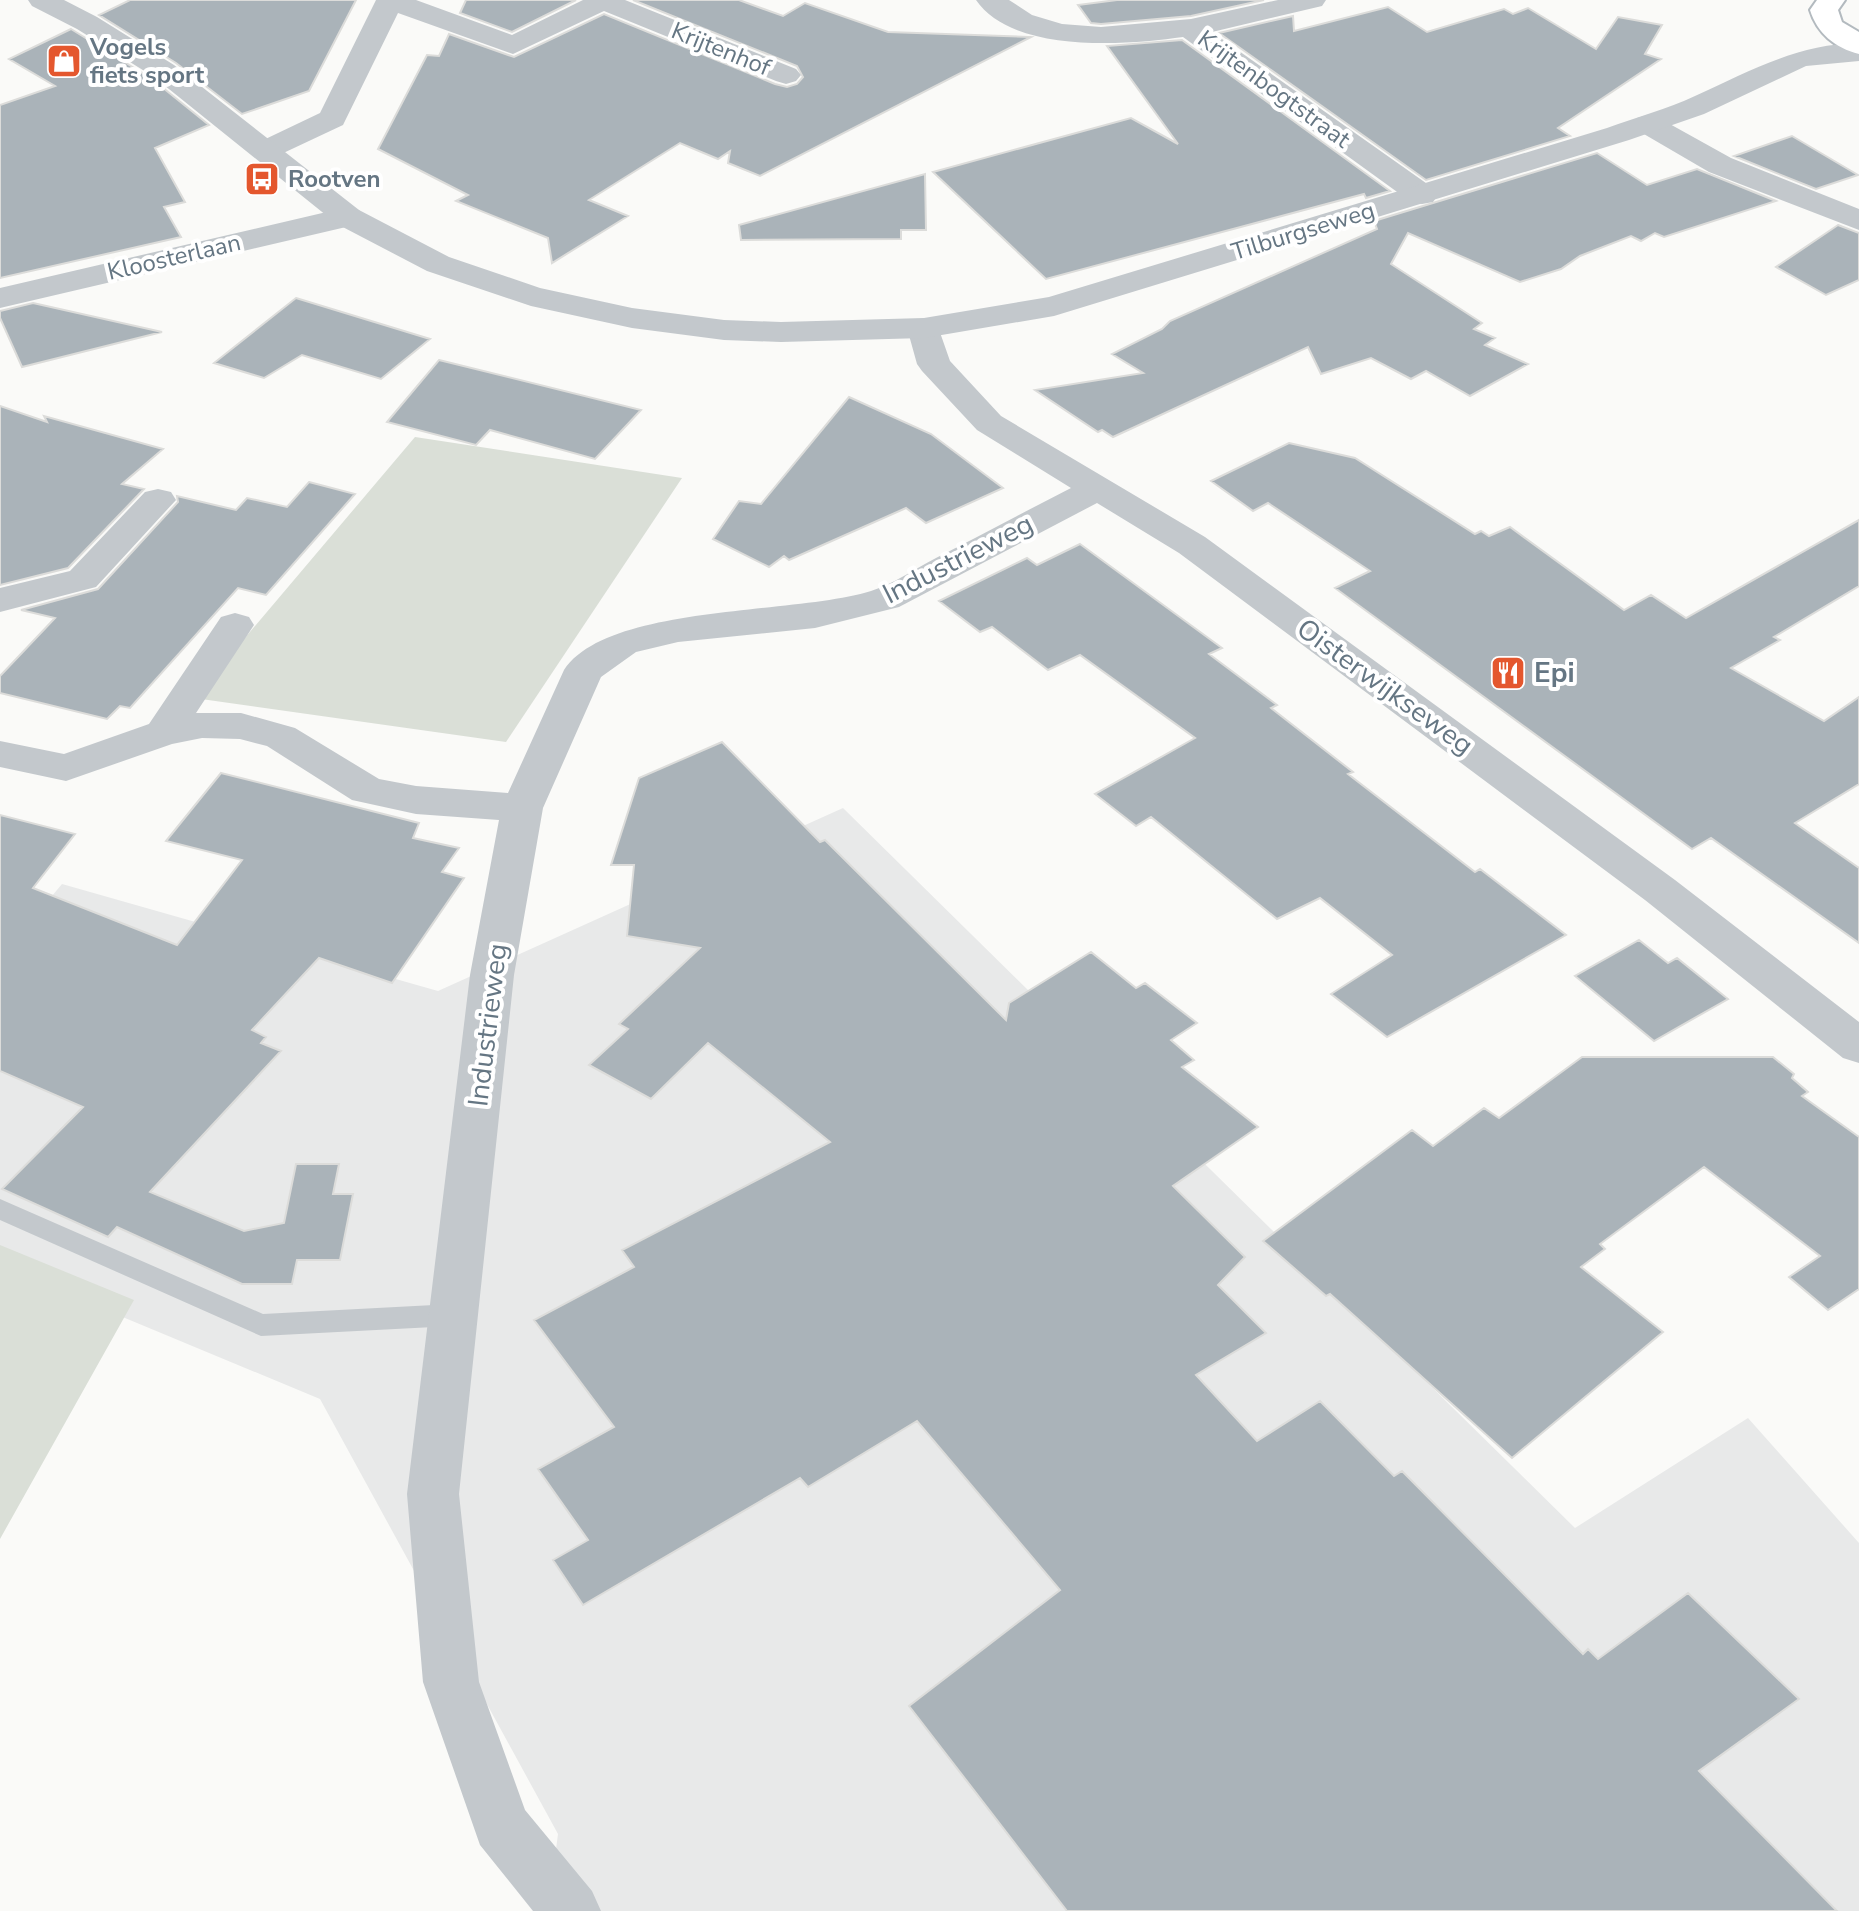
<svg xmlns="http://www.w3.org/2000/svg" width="1859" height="1911" font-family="'Nunito Sans',sans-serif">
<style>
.built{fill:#e8e9e9}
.green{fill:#dadfd7}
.building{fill:#aab3b9;stroke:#dcdcda;stroke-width:2}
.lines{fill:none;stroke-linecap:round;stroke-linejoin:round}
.secondary-casing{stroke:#b3babf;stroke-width:4}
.service{fill:#c3c8cc;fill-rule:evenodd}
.minor{fill:#c3c8cc;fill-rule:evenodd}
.tertiary{fill:#c3c8cc;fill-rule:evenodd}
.secondary{fill:#fff;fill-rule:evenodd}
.labels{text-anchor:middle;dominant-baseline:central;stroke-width:8;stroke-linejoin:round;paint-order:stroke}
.far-poi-label{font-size:24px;font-weight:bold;fill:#657683;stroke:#fff;text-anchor:start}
.far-street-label{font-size:24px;fill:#657683;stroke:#fff}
.street-label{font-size:28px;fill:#657683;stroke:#fff}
.poi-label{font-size:28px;font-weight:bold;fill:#657683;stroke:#fff;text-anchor:start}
</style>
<rect width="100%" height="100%" fill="#fafaf8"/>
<path class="built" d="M843,808L1575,1528L1748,1418L1859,1543V1911H548L558,1834L320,1399L0,1266V958L62,884L438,991Z"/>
<path class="green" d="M415,437L682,478L506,742L194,698Z
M0,1245L134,1300L0,1539Z"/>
<path class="building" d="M130,0H356L309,91L242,114L176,63L99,15Z
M466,0H576L512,32L460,13Z
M633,0H739L783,16L805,3L888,32L1031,37L760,176L728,163L730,151L718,159L680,143L589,200L628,216L552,263L548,238L456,201L468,195L378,149L427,55L439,56L449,34L514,57L604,14L775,84L787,87L797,84L803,77L797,66Z
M1117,0H1264L1191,16L1101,24L1091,23L1078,5Z
M1388,7L1427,32L1504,9L1513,14L1528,8L1596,49L1618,17L1662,25L1645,54L1661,59L1558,128L1570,136L1426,180L1219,33L1293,16L1294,31Z
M71,29L152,79L209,125L155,148L185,202L164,207L181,237L0,278V105L55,86L9,59Z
M1182,40L1390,191L1366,198L1364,194L1046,279L933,172L1131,118L1178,144L1107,46Z
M1792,136L1858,175L1816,189L1734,156Z
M1597,153L1647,185L1697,169L1776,201L1664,237L1655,233L1641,241L1631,236L1580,256L1561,269L1520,282L1408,233L1391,264L1482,323L1474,329L1495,338L1485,345L1528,364L1470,396L1426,371L1411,379L1371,358L1321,374L1308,347L1113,437L1102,430L1098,432L1035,390L1143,373L1112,354L1162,329L1170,321L1377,229L1374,221Z
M925,174L926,230H901V239L741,240L739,225Z
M1838,225L1859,233V280L1826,295L1776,267Z
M296,298L430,339L381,379L302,355L264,378L214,363Z
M33,303L162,332L22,367L0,318V311Z
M439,360L641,410L595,459L490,430L476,445L387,422Z
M849,397L931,434L1003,488L926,523L906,508L789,560L784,556L769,567L713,539L739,501L761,504Z
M0,406L47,422L44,416L163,449L122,484L144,489L68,568L0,585Z
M1289,443L1355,458L1475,534L1481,531L1489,536L1510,527L1624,610L1651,595L1686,618L1859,520V586L1774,637L1780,640L1731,668L1824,721L1859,697V784L1795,823L1859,868V943L1711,838L1692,849L1335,588L1370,571L1268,503L1253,511L1211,481Z
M309,482L355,494L266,595L238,588L130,708L120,706L107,719L0,693V676L55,618L21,610L98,589L178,502L177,496L236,510L247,498L287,507Z
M1080,544L1222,648L1209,654L1277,705L1271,708L1353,772L1348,774L1475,872L1480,869L1566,935L1387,1037L1331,994L1392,955L1320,898L1277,919L1151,817L1136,826L1095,794L1195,738L1080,655L1048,670L992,627L980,632L939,601L1027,558L1037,565Z
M722,742L820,842L825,840L1006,1020L1009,1003L1091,952L1136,988L1145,983L1197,1023L1171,1040L1194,1060L1182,1067L1258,1127L1173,1186L1245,1257L1218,1285L1266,1333L1196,1375L1257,1441L1320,1401L1394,1476L1402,1471L1583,1654L1588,1649L1598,1659L1688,1593L1799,1699L1699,1771L1837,1911H1067L909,1706L1060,1590L917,1421L808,1487L800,1478L583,1605L553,1560L588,1540L538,1469L614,1427L534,1320L634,1267L622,1250L830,1142L708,1043L651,1099L589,1065L628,1029L619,1024L700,948L627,936L634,865H611L639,778Z
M221,773L419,823L413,838L459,848L442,872L464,878L392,983L319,958L252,1030L266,1037L261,1043L281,1051L150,1192L244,1231L284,1223L296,1164H339L333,1194H353L340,1260H297L292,1284H242L117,1227L108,1237L2,1189L83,1107L0,1071V815L75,834L33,888L177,945L242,860L166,841Z
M1639,940L1668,963L1677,958L1728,999L1654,1041L1575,976Z
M1582,1057H1773L1794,1074L1792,1078L1808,1092L1802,1096L1859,1137V1289L1828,1310L1789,1277L1820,1256L1704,1167L1600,1244L1605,1249L1581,1267L1663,1332L1512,1458L1330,1294L1326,1296L1263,1241L1412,1130L1433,1146L1484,1108L1499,1118Z"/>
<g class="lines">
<g class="secondary-casing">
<path id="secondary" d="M1817,0H1845L1838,10L1842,22L1859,32V54C1835,48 1817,33 1810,10Z"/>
</g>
<path class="service" d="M0,1199L263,1314L453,1304L463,1307L467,1315L463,1323L453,1326L261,1336L0,1220Z"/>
<path class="minor" d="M376,0H416L512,35L583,0H625L796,69L801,75L796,81L786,84L776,81L604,11L513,54L398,13L343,125L277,156L266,159L255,156L251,150L255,144L320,113Z
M976,0H1009L1032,15L1062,24L1101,27L1191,19L1278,0H1326L1322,6L1212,32L1433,188L1438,195L1433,202L1422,204L1411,202L1183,37C1127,45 1013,54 976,0Z
M1648,115L1659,118L1731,158L1859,209V230L1709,172L1637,130L1633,124L1637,118Z
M348,207L359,210L364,217L359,224L0,308V288Z
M924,318L936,321L950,361L1001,416L1205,537L1675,880L1859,1022V1063L1843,1058L1645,900L1179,553L1097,503L899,607L815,628L678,642L636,652L601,677L543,808L514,975L459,1494L479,1682L525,1810L592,1891L601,1911H533L480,1845L423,1682L407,1494L470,975L499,820L416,814L352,800L267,746L240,739L202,738L172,744L66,781L0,767V741L64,754L149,724L221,617L235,613L249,617L254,625L196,713H241L295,728L379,779L416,786L508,793L564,670C608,604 794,615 871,591C893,584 915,569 936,558C981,535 1026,511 1071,488L977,430L922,371L917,364L907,328L912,321Z
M158,489L171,492L176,500L96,587L0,612V588L70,571L145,492Z"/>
<path class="tertiary" d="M28,0H64L97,17L174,65L359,210L449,257L540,288L632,308L724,320L781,322L924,318L1049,297L1607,128C1637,117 1667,109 1695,96C1750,71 1797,44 1859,43V61L1806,66L1704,114L1629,140L1054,316L924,338L781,342L724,340L632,328L531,306L427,271L337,224L154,77L77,29L32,6Z"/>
<use href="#secondary" class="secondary"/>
</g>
<defs>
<g id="shop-square" transform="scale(1.8)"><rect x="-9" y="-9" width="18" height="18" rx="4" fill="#e4572e" stroke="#fff"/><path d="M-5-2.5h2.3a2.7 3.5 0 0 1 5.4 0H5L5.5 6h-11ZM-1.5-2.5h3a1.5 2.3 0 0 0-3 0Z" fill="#fff"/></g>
<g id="bus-square" transform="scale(1.8)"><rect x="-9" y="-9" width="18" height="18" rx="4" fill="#e4572e" stroke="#fff"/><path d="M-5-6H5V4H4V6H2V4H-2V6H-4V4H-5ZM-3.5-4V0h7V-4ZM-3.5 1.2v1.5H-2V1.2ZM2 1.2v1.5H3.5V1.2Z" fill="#fff"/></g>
<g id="restaurant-square" transform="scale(1.8)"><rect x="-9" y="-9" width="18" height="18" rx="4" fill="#e4572e" stroke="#fff"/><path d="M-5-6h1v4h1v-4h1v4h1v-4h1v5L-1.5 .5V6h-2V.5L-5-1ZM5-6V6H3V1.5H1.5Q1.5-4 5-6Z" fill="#fff"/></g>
</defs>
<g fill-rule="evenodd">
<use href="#shop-square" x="64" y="61"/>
<use href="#bus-square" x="262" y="179"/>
<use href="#restaurant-square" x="1508" y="673"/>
</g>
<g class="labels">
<g class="far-poi-label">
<text x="90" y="47">Vogels<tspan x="90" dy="28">fiets sport</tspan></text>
<text x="288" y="179">Rootven</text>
</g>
<g class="far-street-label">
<text transform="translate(721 49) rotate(22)">Krijtenhof</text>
<text transform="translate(1274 89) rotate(36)">Krijtenbogtstraat</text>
<text transform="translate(1303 231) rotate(-17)">Tilburgseweg</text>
<text transform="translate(174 257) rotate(-13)">Kloosterlaan</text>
</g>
<g class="street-label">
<text transform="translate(958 559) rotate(-27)">Industrieweg</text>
<text transform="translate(1385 687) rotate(36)">Oisterwijkseweg</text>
<text transform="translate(488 1025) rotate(-83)">Industrieweg</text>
</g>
<g class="poi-label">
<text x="1534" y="673">Epi</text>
</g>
</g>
</svg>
